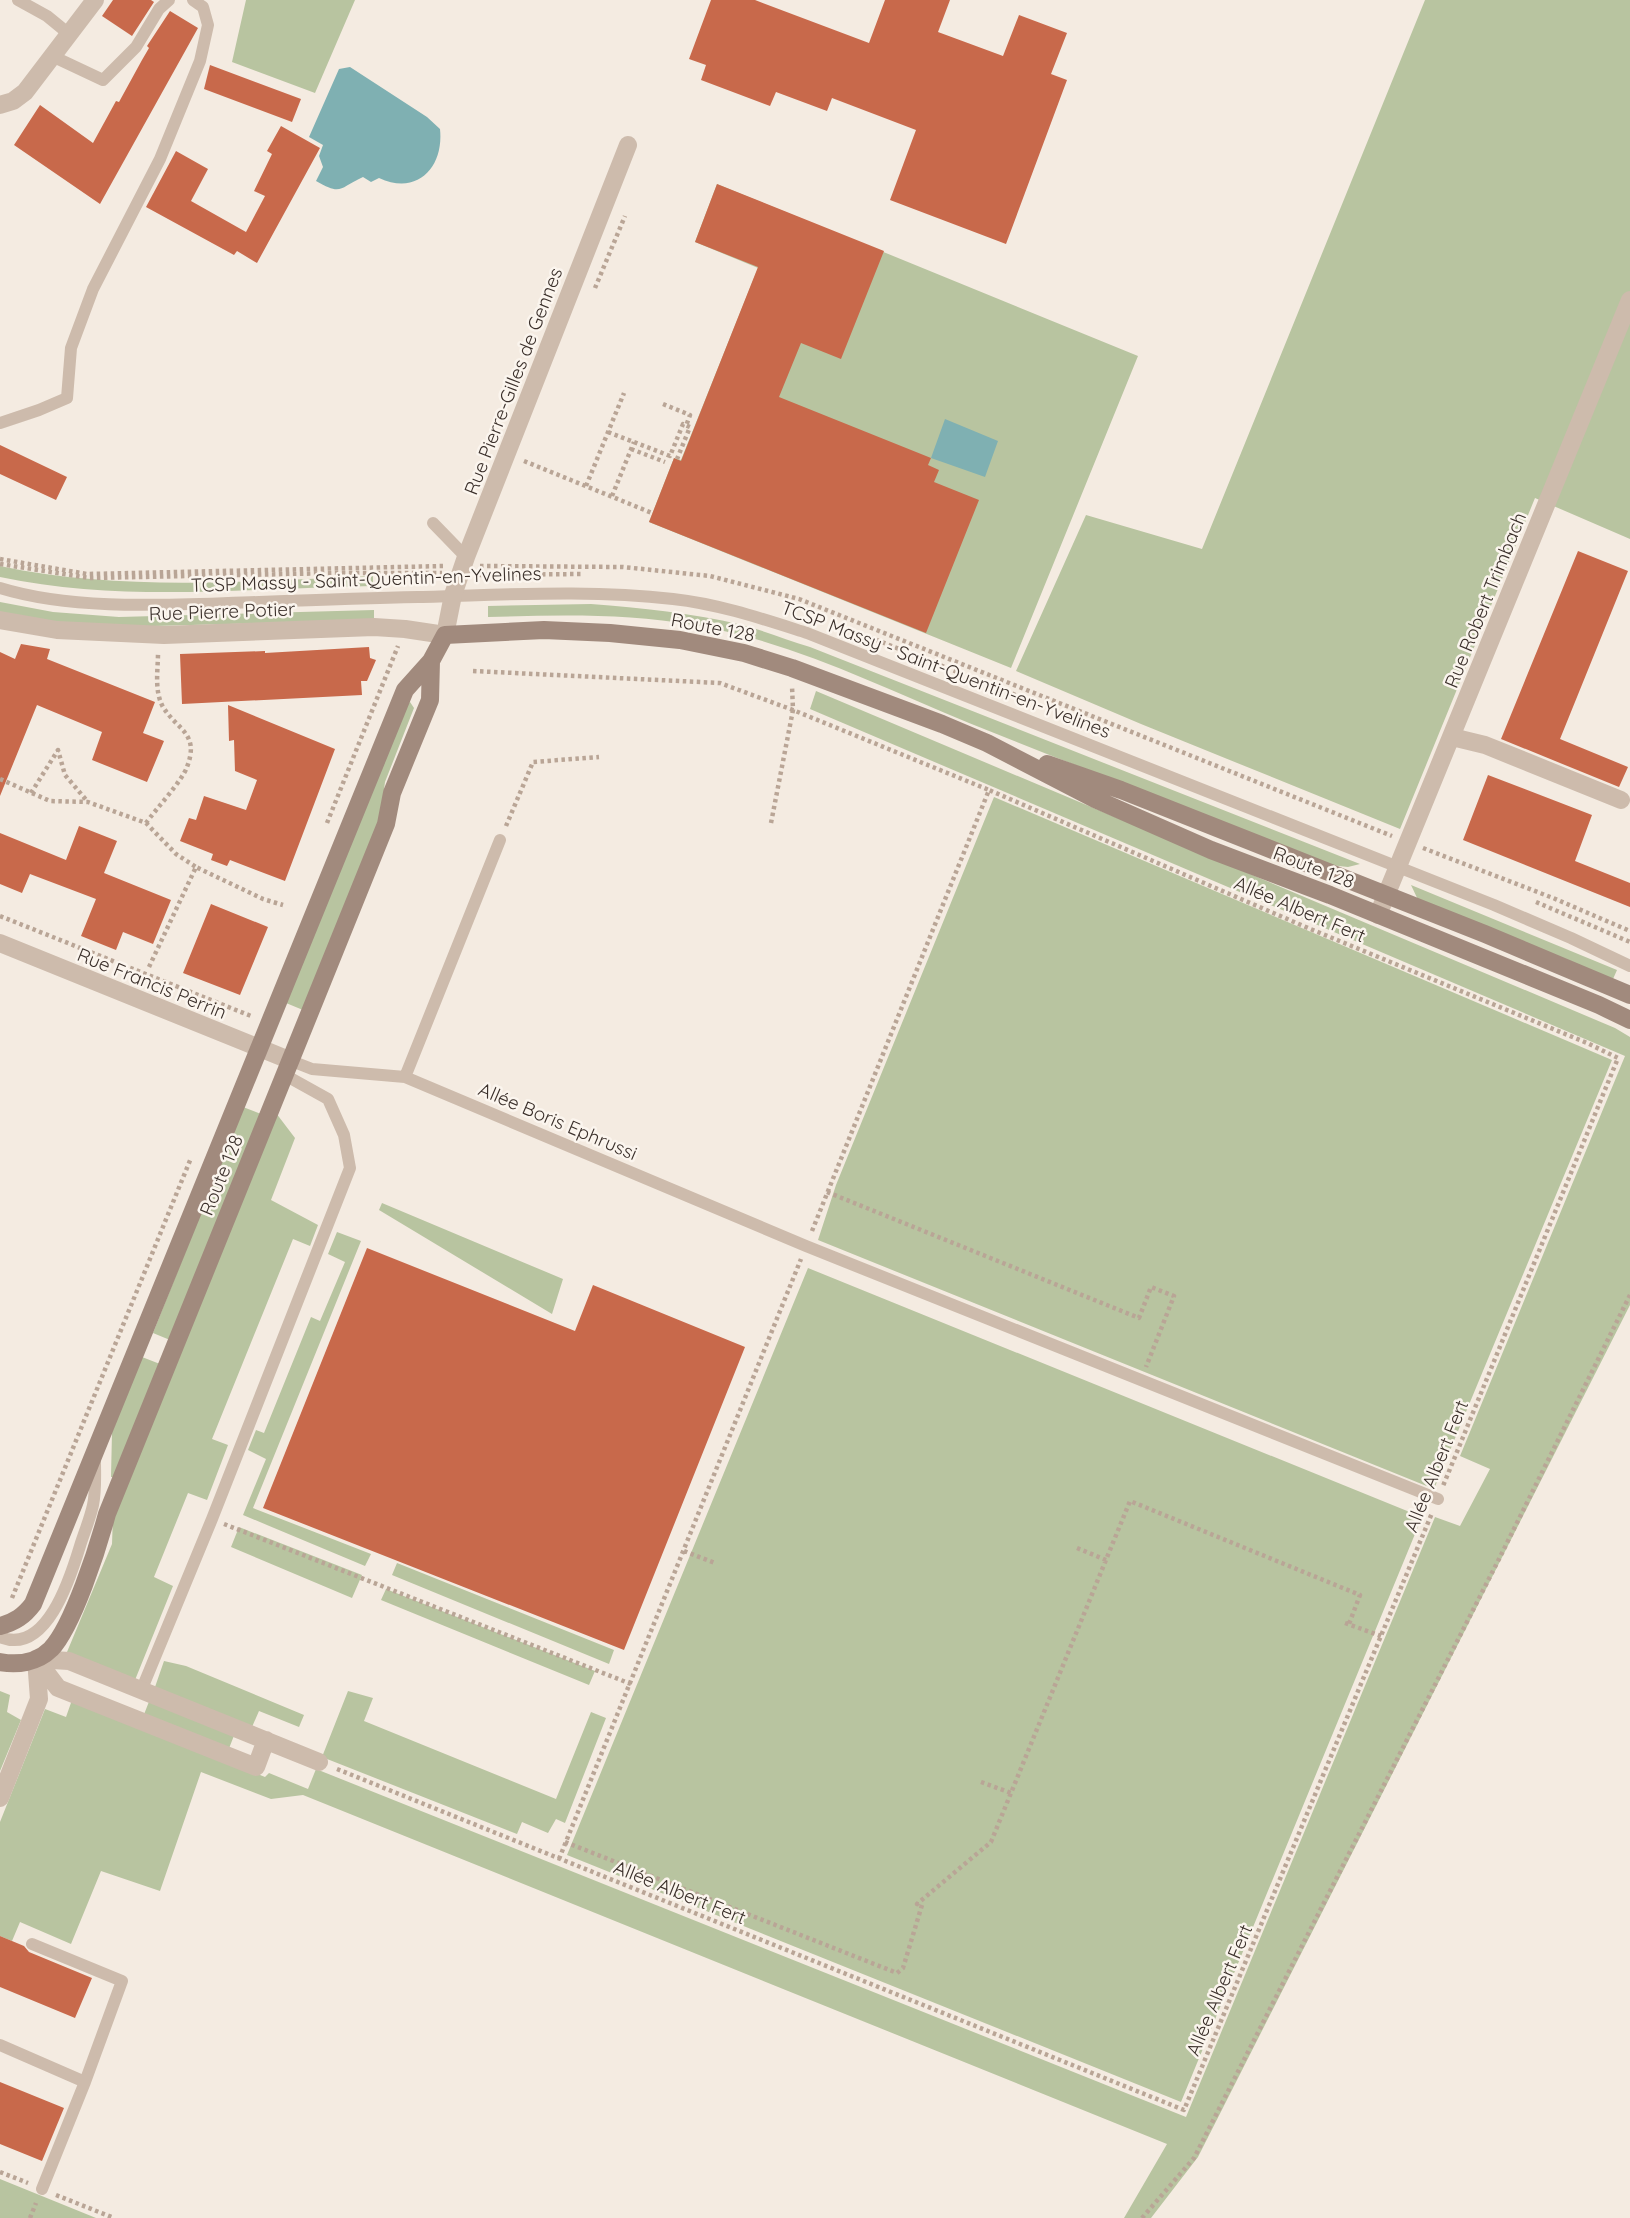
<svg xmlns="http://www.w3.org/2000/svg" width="1630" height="2218" font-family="Quicksand,sans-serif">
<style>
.green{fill:#b8c4a0}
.water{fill:#7fb0b2}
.building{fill:#c8694b}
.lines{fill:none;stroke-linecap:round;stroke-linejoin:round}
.path{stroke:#b9a596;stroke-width:4.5;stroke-dasharray:3.5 3.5;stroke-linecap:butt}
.service{stroke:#cdbbac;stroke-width:12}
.minor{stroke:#cdbbac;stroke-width:18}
.tertiary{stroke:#cdbbac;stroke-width:18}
.secondary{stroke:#a18a7d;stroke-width:18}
.labels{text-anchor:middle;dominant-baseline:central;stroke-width:5;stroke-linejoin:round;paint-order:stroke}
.street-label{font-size:19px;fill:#3b302b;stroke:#fbf5ee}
</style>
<rect width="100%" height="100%" fill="#f4ebe1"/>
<path class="green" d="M246,0H355L315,93L232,62Z
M1425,0H1630V539L1535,498L1400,829L1141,724L1016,671L1086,515L1202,549Z
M717,184L1138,356L1011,668L649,522L674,458L681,460L758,268L695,242Z
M0,566C122,592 249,581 373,576V586C249,588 123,603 0,577Z
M0,602L53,612L119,617L374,610V620L118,627L53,622L0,613Z
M591,604C641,608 693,613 742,625C765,631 787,640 810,647L1360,864L1348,867L1330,865C1210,817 1089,771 969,723C879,686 791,641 694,625C626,613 557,615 488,617V606Z
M816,691L1615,1028L1630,1037V1305L1198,2157L1151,2218H1124L1167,2144L303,1795L271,1799L201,1772L160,1891L101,1871L71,1944L20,1922L12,1941L0,1936V1822L45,1709L66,1717L72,1700L265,1777L269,1773L308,1789L316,1769L1186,2117L1435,1517L1460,1526L1490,1469L1460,1456L1625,1056L810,709Z
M410,702L414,708L385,782L380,819L303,1010L286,1003L407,704Z
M994,797L1612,1060L1434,1489L818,1240L836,1185Z
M1411,885L1617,970L1613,979L1419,902Z
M243,1107L261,1114L170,1340L153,1333Z
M276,1113L295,1138L271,1200L318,1225L310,1246L293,1239L212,1439L228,1445L207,1500L188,1493L154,1577L173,1586L135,1680L67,1652L112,1544L113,1515Z
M382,1203L563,1279L552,1314L379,1210Z
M337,1232L361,1241L253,1508L371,1554L365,1566L243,1515L266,1459L248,1450L256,1430L264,1433L311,1317L320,1321L345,1262L328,1254Z
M808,1268L1422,1517L1181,2102L567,1855Z
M142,1357L160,1364L114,1477H111L112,1432Z
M239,1527L362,1575L352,1598L231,1547Z
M397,1563L614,1650L609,1664L392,1575Z
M386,1589L595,1671L589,1685L381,1600Z
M164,1661L186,1666L304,1715L299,1727L259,1711L252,1727L155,1687Z
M0,1691L10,1695L7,1712L21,1720L0,1771Z
M348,1691L373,1698L364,1721L556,1799L591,1712L606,1718L565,1823L556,1819L548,1833L522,1822L517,1834L322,1757Z
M150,1699L235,1733L228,1751L143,1717Z
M0,2179L96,2218H0Z"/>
<path class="water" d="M350,67L427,117L440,129C444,167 418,196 379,178L371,182L363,177C339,188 342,196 316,181L323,167L319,156L323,145L309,137L339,69Z
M945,419L998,441L985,477L931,458Z"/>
<path class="building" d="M113,0H151L154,2L132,36L102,16Z
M711,0H755L869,43L885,0H950L938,32L1003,56L1019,15L1067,33L1051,74L1067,80L1006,244L890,200L916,130L832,98L827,111L776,92L770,106L701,80L706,65L689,59Z
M170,11L198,28L100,204L14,145L40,105L93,143L116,101L119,102L142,60L149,48L147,46Z
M210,65L301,99L292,122L204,89Z
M281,126L320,148L257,263L237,251L234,255L146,207L176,151L208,169L191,201L246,232L265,196L254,191L272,154L267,151Z
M717,184L884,251L841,359L801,343L779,397L931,458L928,465L939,470L934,482L979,500L926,633L649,522L674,458L681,461L758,267L695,242Z
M0,445L67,477L56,500L0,474Z
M1578,551L1628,571L1560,739L1628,767L1619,787L1501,739Z
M21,644L50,649L47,659L155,702L143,733L164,741L147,782L92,760L102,732L37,705L0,796V652L15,659Z
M369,647L370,658L376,660L367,681H361L362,695L182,704L180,654L265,651V653Z
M228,705L335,749L285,881L230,860L227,866L211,860L213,854L180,841L189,818L196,820L204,796L246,810L257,780L235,771L234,740L229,741Z
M1488,775L1592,815L1575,861L1630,883V907L1463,840Z
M79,826L117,841L104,873L171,900L153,944L123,932L116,950L81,936L96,899L30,874L22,893L0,884V833L66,860Z
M211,904L268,927L240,995L183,973Z
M367,1248L575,1331L593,1285L745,1347L624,1650L263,1508Z
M0,1936L24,1946L29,1952L92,1978L75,2018L0,1987Z
M0,2082L64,2108L42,2161L0,2144Z"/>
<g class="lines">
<path class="path" d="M595,288L625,216
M663,404L690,415L686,426
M608,432L670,456L683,424L690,427L677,459
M631,449L665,462
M524,461L652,513
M586,486L624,393
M612,496L634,442
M0,559L87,574L443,566
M0,564L89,578L342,573H442
M480,566L623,567L710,576L799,599L1392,836
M479,575L582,574
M869,637L1018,696
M473,671L720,683L793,710L989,790
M0,779L50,801L88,802L146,823L176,854L196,867
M31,793L58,750L65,775L88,802
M146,823C156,809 182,781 187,767C200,733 177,730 163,707C154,691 158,670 158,653
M327,823L398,646
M771,823L793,710L792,686
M506,826L533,762L599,757
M1423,848L1553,898L1630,931
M1536,902L1630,942
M0,916L251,1016
M149,967L196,867L263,899L283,905
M827,1192L1139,1318L1151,1287L1174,1296L1146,1367
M812,1231L989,790L1308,928L1587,1043L1618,1058L1443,1486
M224,1524L631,1684
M1077,1548L1106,1560
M684,1551L715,1563
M12,1598L191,1158
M1345,1623L1381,1636
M337,1769L1184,2110L1432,1513
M981,1782L1011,1793
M565,1842L897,1973L903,1968L922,1905L917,1904L991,1842L1130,1501L1360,1595L1349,1624
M559,1859L801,1259
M0,2172L28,2183
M56,2195L114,2218
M30,2218L36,2203
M1142,2218L1194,2158L1499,1559L1630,1295"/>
<path class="service" d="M18,0L47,16L69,34
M52,56L103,80L136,47L159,9L169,0
M0,423L39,410L67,398L71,348L93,289L160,159L200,61L208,25L203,7L193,0
M433,523L466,557
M0,588C77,612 179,604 259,602C312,600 365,598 418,597C504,595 588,589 673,599C719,604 763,619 807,633L1494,905L1571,938L1630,966
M289,1060L312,1069L405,1077L806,1246L1438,1499
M405,1077L500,840
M0,1637C46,1656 70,1579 80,1546C84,1533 90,1519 93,1505C96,1491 95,1475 95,1461
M141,1691L212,1519L350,1168L344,1135L328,1099L283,1074
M32,1944L122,1981L85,2082L42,2189
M0,2045L85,2082"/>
<path class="minor" d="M0,105L13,101L25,92L95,0
M0,620L57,630L164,635L374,627L405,629L445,635L453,595L466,557L628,145
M1452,737L1485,745L1621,800
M1378,915L1630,300
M36,1659L69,1661L319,1762
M36,1659L58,1688L256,1767L266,1740
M0,1798L39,1699L36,1659"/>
<path class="tertiary" d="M0,943L289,1060"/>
<path class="secondary" d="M1047,764L1121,790L1485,934L1630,995
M0,1626C15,1622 24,1616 33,1604L405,690L431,661L445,635L544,630L610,633L680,640L744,653L792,668L942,724L987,743L1095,799L1211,850L1330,895L1599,1005L1630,1020
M0,1662C17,1665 37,1663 51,1649C73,1626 98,1547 107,1514L386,824L392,793L430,700L431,661"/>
</g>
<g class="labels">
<g class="street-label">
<text transform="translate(513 381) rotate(-69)">Rue Pierre-Gilles de Gennes</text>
<text transform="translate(366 579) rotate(-2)">TCSP Massy - Saint-Quentin-en-Yvelines</text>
<text transform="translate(1485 600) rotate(-68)">Rue Robert Trimbach</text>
<text transform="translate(222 611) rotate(-2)">Rue Pierre Potier</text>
<text transform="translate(713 627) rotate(11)">Route 128</text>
<text transform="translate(946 669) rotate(21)">TCSP Massy - Saint-Quentin-en-Yvelines</text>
<text transform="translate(1314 867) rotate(21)">Route 128</text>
<text transform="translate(1300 909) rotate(23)">Allée Albert Fert</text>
<text transform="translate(152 983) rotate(22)">Rue Francis Perrin</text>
<text transform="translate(558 1121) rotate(23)">Allée Boris Ephrussi</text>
<text transform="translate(221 1175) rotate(-68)">Route 128</text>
<text transform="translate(1436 1466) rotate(-68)">Allée Albert Fert</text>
<text transform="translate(680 1892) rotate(22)">Allée Albert Fert</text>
<text transform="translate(1219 1990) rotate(-67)">Allée Albert Fert</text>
</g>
</g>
</svg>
